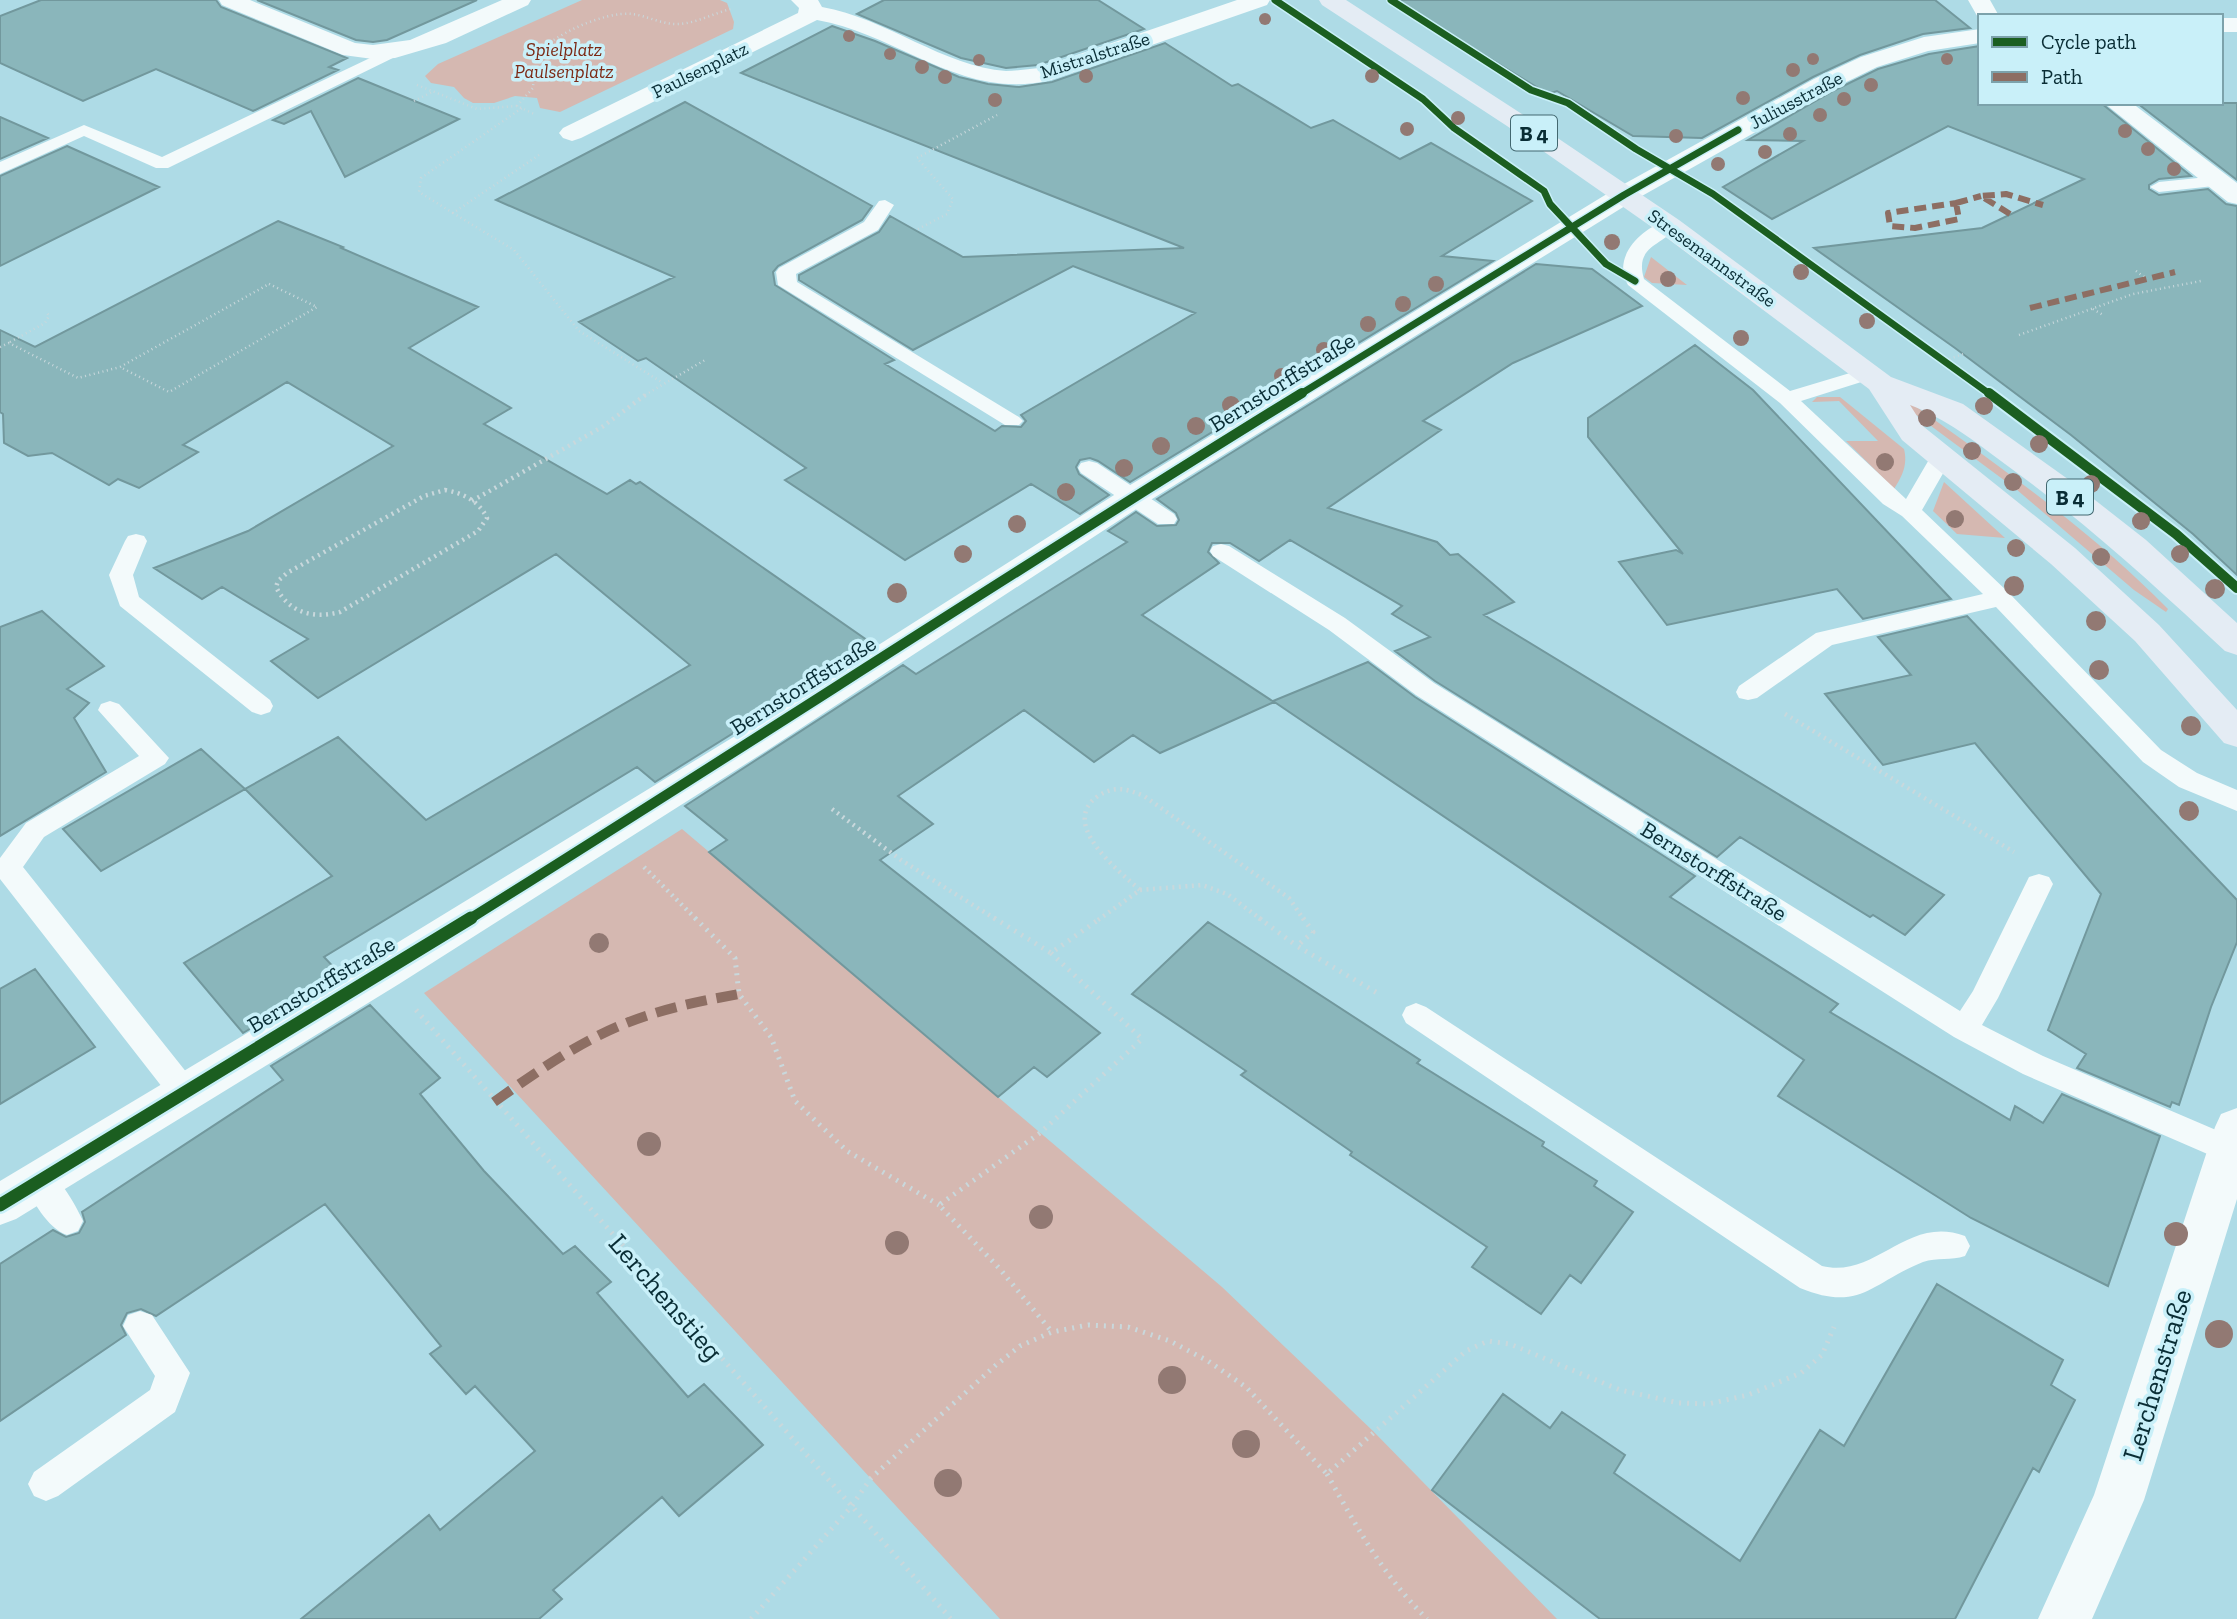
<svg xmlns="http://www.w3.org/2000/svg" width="2237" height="1619" font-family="'Zilla Slab',serif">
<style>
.green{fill:#d5b8b1}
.building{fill:#8ab6bb;stroke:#72989d;stroke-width:2}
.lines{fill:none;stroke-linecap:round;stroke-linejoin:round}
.path-far2{stroke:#c9d8dc;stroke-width:2.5;stroke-dasharray:1 3.5;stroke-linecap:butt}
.path-far1{stroke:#c9d8dc;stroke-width:4.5;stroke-dasharray:2 4.5;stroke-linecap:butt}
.path{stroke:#c9d8dc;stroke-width:5;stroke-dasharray:2 6;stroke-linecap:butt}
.lane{fill:#f3fafb;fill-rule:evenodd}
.street{fill:#f3fafb;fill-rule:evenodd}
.primary{fill:#e4ecf4;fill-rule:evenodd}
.quiet-far1{stroke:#8d6e63;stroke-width:6;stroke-dasharray:12 6;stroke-linecap:butt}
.quiet{stroke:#8d6e63;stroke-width:10;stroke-dasharray:21 10;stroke-linecap:butt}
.cycleway-far2-casing{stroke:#c9f0f9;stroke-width:10}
.cycleway-far1-casing{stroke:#c9f0f9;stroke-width:14}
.cycleway-casing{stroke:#c9f0f9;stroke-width:18}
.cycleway-far2{stroke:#1b5e20;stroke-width:7}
.cycleway-far1{stroke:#1b5e20;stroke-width:10}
.cycleway{stroke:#1b5e20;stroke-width:13}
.tree{fill:#927973}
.labels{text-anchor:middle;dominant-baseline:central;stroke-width:7;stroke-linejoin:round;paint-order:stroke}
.far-park-label{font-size:19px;font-style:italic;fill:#7c2915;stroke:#c9f0f9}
.far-street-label{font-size:19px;fill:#092d35;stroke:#c9f0f9}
.shield{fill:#c9f0f9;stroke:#436870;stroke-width:2}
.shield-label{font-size:21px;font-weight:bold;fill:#092d35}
.street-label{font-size:23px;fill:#092d35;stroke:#c9f0f9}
.near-street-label{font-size:28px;fill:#092d35;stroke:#c9f0f9}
</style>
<rect width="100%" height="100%" fill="#aedbe6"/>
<path class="green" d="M582,0H720L727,3L734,22L733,29L560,112L540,108L537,98L515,96L494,103H473L464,98L454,87L431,83L425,76L438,64Z
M1651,257L1687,285L1652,283L1644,277Z
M1817,397H1840L1904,449C1908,465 1902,476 1894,489L1846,441H1878L1839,401L1812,402Z
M1907,400C1996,464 2092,531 2168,609L2166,612L2134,590L2016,489L1900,403Z
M1944,482L2005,538L1957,534L1933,511Z
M682,829L1222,1287L1373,1431L1557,1619H1000L424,993Z"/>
<path class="building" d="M41,0H216L221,7L347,58L329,67L338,70L253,111L156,69L83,101L0,63V16Z
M257,0H477L387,40L373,42L356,40Z
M884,0H1098L1144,29L1038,65L1006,68L961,58L857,14Z
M1394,0H1935L1970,28L1923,34L1860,55L1813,77L1702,138L1633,136L1557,91L1548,94Z
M832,26L875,41L959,77L988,84L1019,87L1052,82L1165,43L1232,86L1238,84L1311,128L1333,120L1400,159L1431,143L1532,201L1442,256L1493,261L1130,482L1098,461L1090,458L1080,460L1076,467L1079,474L1109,495L1080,514L1031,484L905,560L785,480L806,468L646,358L638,361L579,322L674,277L496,200L685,102L872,206L862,220L778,266L773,272L775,285L894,360L885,364L995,431L1002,426L1021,427L1026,421L1021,415L1195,313L1073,266L913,350L799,280V275L879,232L890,216L963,257L1184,248L741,73Z
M1980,46V103H2101L2191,176L2159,179L2149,185V189L2159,195L2208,189L2226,204L2237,206V575L2193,534L2071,435L1955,348L1814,248L1982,228L2084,179L1948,126L1772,219L1723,187L1803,141L1748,140L1833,91L1878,69L1929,54Z
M358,78L368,82L459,119L345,177L311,111L284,124L273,120Z
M2137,103H2237V180Z
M0,117L48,138L0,159Z
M67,146L159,187L0,266V176Z
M278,221L343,247L341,248L478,307L409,348L511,408L484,424L607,494L630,480L636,484L640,482L874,645L655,782L637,767L324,957L340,974L243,1033L184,963L332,876L245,789L338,737L426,820L690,665L556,554L318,698L271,661L308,639L222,587L202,599L154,568L248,531L393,446L287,382L183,445L198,452L139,488L118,479L109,485L52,453L28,456L4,443L3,414L0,412V330L35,347Z
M1536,264L1592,269L1642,306L1513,363L1423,421L1441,430L1328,508L1437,542L1450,555L1458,554L1514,602L1484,615L1944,895L1905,935L1873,915L1870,917L1740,837L1717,857L1435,681L1395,651L1430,637L1392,614L1402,606L1290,540L1259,561L1230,543H1212L1208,552L1219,563L1142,615L1274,702L1160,753L1133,735L1094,762L1024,710L898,796L933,824L880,860L1100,1033L1047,1077L1034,1067L998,1097L709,852L727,840L685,806L903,665L916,674L1127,542L1108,531L1136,512L1157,526L1176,525L1179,520L1176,513L1157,499Z
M1695,345L1753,390L1951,599L1863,619L1837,589L1667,625L1619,562L1676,550L1683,554L1588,437V418Z
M42,611L104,666L67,689L89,703L74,718L106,772L0,836V627Z
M1967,616L2237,900V942L2211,1007L2179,1105L2172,1102L2170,1107L2077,1068L2086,1054L2048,1030L2101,894L1975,743L1883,765L1825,694L1911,675L1878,637Z
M1368,662L1415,697L1695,876L1670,897L1838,1004L1830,1012L2010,1120L2015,1106L2043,1123L2062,1094L2160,1136L2108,1286L1971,1218L1778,1096L1804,1060L1273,701Z
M201,749L245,789L101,871L63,829Z
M1208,922L1420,1060L1417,1063L1544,1142L1542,1146L1597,1181L1594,1186L1633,1212L1581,1283L1570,1275L1541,1314L1472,1267L1487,1247L1350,1155L1352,1152L1241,1075L1246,1071L1132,994Z
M35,969L95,1047L0,1104V989Z
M370,1005L440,1078L420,1094L484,1171L563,1254L575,1246L611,1282L597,1293L688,1397L704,1384L763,1445L679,1516L662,1497L553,1590L562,1599L539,1619H301L429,1515L440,1530L535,1451L475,1386L466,1394L430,1354L441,1346L325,1204L156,1316L141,1309L127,1313L121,1325L126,1335L0,1421V1264L53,1230L66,1237L79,1233L85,1222L82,1212L283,1080L271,1066Z
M1937,1284L2063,1360L2051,1385L2075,1400L2039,1472L2033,1468L1955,1619H1600L1432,1490L1503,1394L1550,1428L1562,1412L1625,1455L1614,1473L1740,1561L1820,1430L1844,1446Z"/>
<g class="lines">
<path class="path-far2" d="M417,85L477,109L517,106L534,114
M414,101L432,92
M517,106L533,88L535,56C552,35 605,11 632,14C648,16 663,25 679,24C697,23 714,13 731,9
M539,155L453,213L514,250L579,331L663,383
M453,213L419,192L421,178L522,108
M918,229L947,214L953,199L917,158L997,115
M2136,271L2147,279
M269,284L317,307L169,392L120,367Z
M2093,309L2103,315
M2019,335L2133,294L2201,281
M10,342L45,323L49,316L46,311
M0,347L9,343L78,378L120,367
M1941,362L1963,354
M645,395L705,360"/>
<path class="path-far1" d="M445,490C463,493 479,501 487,518L478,531L340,612C313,619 289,613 276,587L278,581L287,573L424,496Z
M472,501L602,427L648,393
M1785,714L2014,852
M832,809L901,860L997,920
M644,867L697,920
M1140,890L1202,885L1227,894L1262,920
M1098,920L1140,890C1119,871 1058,824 1098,796C1115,785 1127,789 1144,796L1289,898L1304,920"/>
<path class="path" d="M695,918L735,958L739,994L771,1037L795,1101L847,1151L939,1205
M994,918L1051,953L1101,918
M1259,918L1297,946
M1303,918L1313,932L1297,946L1379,994
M1051,953L1142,1039L1040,1133L939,1205L999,1268L1052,1332
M416,1010L951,1619
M1327,1474C1358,1529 1382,1574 1427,1619
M751,1619L851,1507L871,1478L996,1365L1020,1346L1052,1332L1088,1325L1128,1327L1170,1341L1208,1361L1246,1387L1327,1474L1466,1351L1488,1341L1510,1344L1620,1390L1679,1403L1708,1404L1748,1395L1801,1373L1822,1355L1834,1327"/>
<path class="lane" d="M391,48L399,53L397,56L168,168H156L84,136L0,174V162L84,125L162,157Z
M2217,176L2223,177L2226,181L2223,185L2159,192L2150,187L2159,182Z
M885,200L894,205L878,230L796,274L797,282L1019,417L1023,421L1019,425H1005L778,285L776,272L779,268L864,222L879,201Z
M1669,220L1678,226C1663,246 1634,245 1644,279L1790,391L1860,370H1874L1877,374L1874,378L1801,401L1906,499L1934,451H1950L1953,456L1922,510L2009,593L2161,750L2197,773L2237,790V811L2179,787L2143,762L1996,607L1832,645L1757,698L1748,700L1739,698L1736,692L1739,686L1816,633L1983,594L1902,516L1883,504L1780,403L1628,285C1611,257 1642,227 1669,220Z
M1089,461L1097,463L1174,514L1177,519L1174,524H1158L1081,473L1078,468L1081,463Z
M136,534L144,536L147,541L133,575L139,597L270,700L273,706L270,712L261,715L252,712L120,606L109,575L125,541L128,536Z
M1221,544L1229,546L1345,618L1434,683L1960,1011L1973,991L2029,877L2039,874L2049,877L2053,884L1998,998L1982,1025L2043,1056L2237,1139V1161L2230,1163L2219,1159L2023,1074L1954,1037L1416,695L1329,630L1213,556L1210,551L1213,546Z
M110,701L119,704L169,758L165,764L44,837L23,867L195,1083L199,1092L195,1101L184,1105L173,1101L0,879V858L26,823L139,756L98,710L101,704Z
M1416,1003L1426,1007L1822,1266C1876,1279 1907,1214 1965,1236L1970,1246L1965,1256C1951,1261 1937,1257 1923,1262C1872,1282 1861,1313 1800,1288L1406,1023L1402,1015L1406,1007Z
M39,1167C59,1174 74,1202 83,1221L78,1231L67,1235C47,1228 32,1200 23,1181L28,1171Z
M140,1311L152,1315L190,1373L175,1412L58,1496L46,1501L34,1496L28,1484L34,1472L150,1390L155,1376L123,1326L128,1315Z"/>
<path class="street" d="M219,0H250L355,43L373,45L410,40L502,0H531L528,5L446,43L395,58L373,59L343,55L222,5Z
M791,0H818L822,7C886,18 944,67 1006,71C1017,71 1028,69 1039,68L1237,0H1270L1267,5L1051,80C963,102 899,34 817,20L581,138L572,141L563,138L559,133L563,128L798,13L799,8Z
M1968,0H1990L1999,16H1980V21Z
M2221,18H2237V32H2221Z
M1980,29V43L1928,51L1877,67L1832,89L1633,201L1144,504L766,751L399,984L16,1219L0,1225V1181L369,960L740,733L1122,490L1615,189L1814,79L1861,57L1924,37Z
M2104,103H2132L2237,183V204L2228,202Z
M2237,1108V1199L2144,1500L2092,1619H2038L2094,1495L2215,1127L2221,1114Z"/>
<path class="primary" d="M1319,0H1346L1525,116L1679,220L1891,377L1963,404L2072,482L2146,540L2237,623V655L2225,651C2154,585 2084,521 2005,464C1973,440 1948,420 1910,405L1924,427L2075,548L2159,625L2237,710V747L2224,743L2135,641L2051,564L1902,440L1869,389L1659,232L1507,126L1322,5Z"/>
<path class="quiet-far1" d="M1956,203L1959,219L1915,228L1890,226L1888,213Z
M1956,203L1981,196
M2010,214L1981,196L2006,194L2043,205
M2030,308L2175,272"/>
<path class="quiet" d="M494,1102C535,1073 577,1043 624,1024C661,1009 700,1001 739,994"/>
<g class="cycleway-far2-casing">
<path id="cycleway-far2" d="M1275,0L1423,99L1454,128L1544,191L1550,204L1606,264L1635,281
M1391,0L1531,90L1568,103L1636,149L1713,194L1991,395
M1299,395L1624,195L1738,130"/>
</g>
<g class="cycleway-far1-casing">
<path id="cycleway-far1" d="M1989,393L2176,534L2237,588
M468,920C747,746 1022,565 1302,393"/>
</g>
<g class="cycleway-casing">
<path id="cycleway" d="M0,1205L471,918"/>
</g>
<use href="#cycleway-far2" class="cycleway-far2"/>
<use href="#cycleway-far1" class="cycleway-far1"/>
<use href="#cycleway" class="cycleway"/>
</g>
<g class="tree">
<circle cx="1265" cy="19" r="6"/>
<circle cx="849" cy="36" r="6"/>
<circle cx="890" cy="54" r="6"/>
<circle cx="1813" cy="59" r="6"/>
<circle cx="1947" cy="59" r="6"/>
<circle cx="979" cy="60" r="6"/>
<circle cx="922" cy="67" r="7"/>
<circle cx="1793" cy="70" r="7"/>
<circle cx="1086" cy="76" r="7"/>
<circle cx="1372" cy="76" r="7"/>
<circle cx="945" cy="77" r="7"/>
<circle cx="1871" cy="85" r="7"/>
<circle cx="1743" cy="98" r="7"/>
<circle cx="1844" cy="99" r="7"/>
<circle cx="995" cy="100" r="7"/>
<circle cx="1820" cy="115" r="7"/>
<circle cx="1458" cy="118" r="7"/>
<circle cx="1407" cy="129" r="7"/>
<circle cx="2125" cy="131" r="7"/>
<circle cx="1790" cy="134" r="7"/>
<circle cx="1676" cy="136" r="7"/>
<circle cx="2148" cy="149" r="7"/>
<circle cx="1765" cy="152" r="7"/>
<circle cx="1718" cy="164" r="7"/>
<circle cx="2174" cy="169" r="7"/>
<circle cx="1612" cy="242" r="8"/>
<circle cx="1801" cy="272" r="8"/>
<circle cx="1668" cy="279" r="8"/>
<circle cx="1436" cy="284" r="8"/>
<circle cx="1403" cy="304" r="8"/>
<circle cx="1867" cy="321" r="8"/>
<circle cx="1368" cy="324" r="8"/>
<circle cx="1741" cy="338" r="8"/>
<circle cx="1324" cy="350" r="8"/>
<circle cx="1282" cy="376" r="8"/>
<circle cx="1231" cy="405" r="9"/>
<circle cx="1984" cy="406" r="9"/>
<circle cx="1927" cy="418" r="9"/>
<circle cx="1196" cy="426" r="9"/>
<circle cx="2039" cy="444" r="9"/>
<circle cx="1161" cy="446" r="9"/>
<circle cx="1972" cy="451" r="9"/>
<circle cx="1885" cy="462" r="9"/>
<circle cx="1124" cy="468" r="9"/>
<circle cx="2013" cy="482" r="9"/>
<circle cx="2091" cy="484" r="9"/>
<circle cx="1066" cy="492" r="9"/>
<circle cx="1955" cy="519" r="9"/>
<circle cx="2141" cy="521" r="9"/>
<circle cx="1017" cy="524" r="9"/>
<circle cx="2016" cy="548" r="9"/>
<circle cx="963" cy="554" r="9"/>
<circle cx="2180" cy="554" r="9"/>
<circle cx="2101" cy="557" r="9"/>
<circle cx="2014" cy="586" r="10"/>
<circle cx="2215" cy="589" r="10"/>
<circle cx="897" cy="593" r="10"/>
<circle cx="2096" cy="621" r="10"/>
<circle cx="2099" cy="670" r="10"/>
<circle cx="2191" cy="726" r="10"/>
<circle cx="2189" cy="811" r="10"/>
<circle cx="599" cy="943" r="10"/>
<circle cx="649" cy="1144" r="12"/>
<circle cx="1041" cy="1217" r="12"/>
<circle cx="2176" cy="1234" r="12"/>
<circle cx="897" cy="1243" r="12"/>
<circle cx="2219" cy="1334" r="14"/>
<circle cx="1172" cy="1380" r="14"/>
<circle cx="1246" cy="1444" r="14"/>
<circle cx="948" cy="1483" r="14"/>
</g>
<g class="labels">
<g class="far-park-label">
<text x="564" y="49">Spielplatz<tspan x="564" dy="22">Paulsenplatz</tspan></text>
</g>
<g class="far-street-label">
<text transform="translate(1095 55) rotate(-18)">Mistralstraße</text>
<text transform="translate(700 70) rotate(-26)">Paulsenplatz</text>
<text transform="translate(1796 100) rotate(-28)">Juliusstraße</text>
<text transform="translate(1712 258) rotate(36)">Stresemannstraße</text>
</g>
<g class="shield">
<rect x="1511" y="115.5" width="46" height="35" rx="5"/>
<rect x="2047" y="479.5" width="46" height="35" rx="5"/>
</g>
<g class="shield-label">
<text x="1534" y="133">B 4</text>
<text x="2070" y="497">B 4</text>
</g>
<g class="street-label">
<text transform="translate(1282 382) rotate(-32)">Bernstorffstraße</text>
<text transform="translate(803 685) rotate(-32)">Bernstorffstraße</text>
<text transform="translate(1714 871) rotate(32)">Bernstorffstraße</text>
<text transform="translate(321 984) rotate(-31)">Bernstorffstraße</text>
</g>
<g class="near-street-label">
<text transform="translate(666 1297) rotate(49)">Lerchenstieg</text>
<text transform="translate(2157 1375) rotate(-73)">Lerchenstraße</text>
</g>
</g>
<rect x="1978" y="14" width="245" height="91" fill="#c9f0f9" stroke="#7ca2ab" stroke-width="2"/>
<rect x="1992" y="37" width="35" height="10" fill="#1b5e20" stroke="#7ca2ab" stroke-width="2"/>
<text x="2041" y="49" font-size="21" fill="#092d35">Cycle path</text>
<rect x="1992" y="72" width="35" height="10" fill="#8d6e63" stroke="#7ca2ab" stroke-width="2"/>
<text x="2041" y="84" font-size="21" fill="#092d35">Path</text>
</svg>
